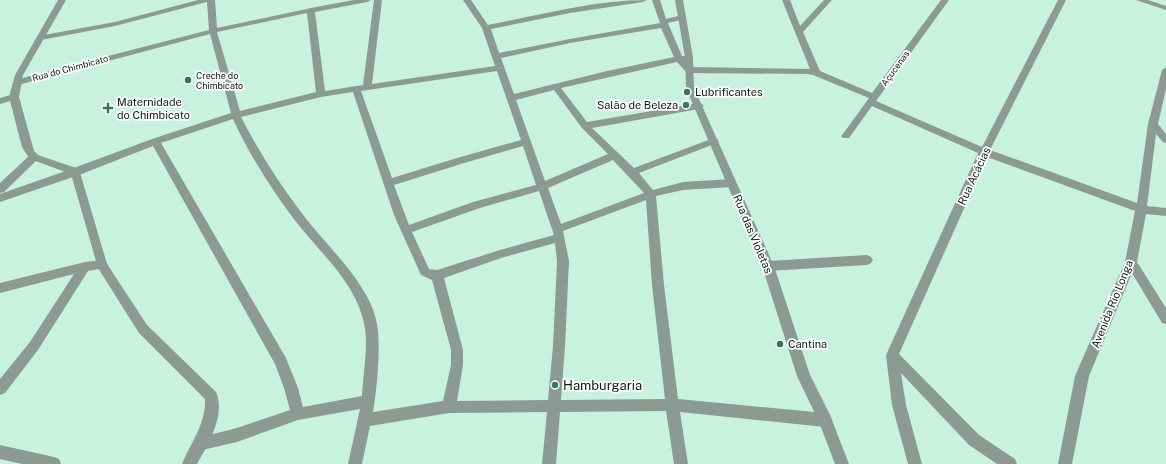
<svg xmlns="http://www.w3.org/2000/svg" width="1166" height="464" font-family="'Public Sans',sans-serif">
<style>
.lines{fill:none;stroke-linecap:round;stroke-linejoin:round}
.minor{fill:#8b9b94;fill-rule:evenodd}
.tertiary{fill:#8b9b94;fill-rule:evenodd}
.poi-dot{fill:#39745e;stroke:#fff;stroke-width:1.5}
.labels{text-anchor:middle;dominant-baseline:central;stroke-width:3.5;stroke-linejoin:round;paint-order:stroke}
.far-street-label{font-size:9px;fill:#0b1a14;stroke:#fff}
.far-poi-label{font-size:9px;fill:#0b1a14;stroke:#fff;text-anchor:start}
.poi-label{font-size:11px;fill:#0b1a14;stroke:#fff;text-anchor:start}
.street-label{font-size:11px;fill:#0b1a14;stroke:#fff}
.near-poi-label{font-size:13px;fill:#0b1a14;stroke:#fff;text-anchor:start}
</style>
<rect width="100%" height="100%" fill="#c9f1e0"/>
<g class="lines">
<path class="minor" d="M198,0H215L217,28L311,8L354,0H371L367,2L315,12L325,91L363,85L374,0H382L372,84L495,66L482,28L463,0H471L488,25C540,15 594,0 647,0L643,2L570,13L491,29L499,53L570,39L660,23L652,0H660L666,19L682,15L686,17L685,19L668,23L682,56H688L689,58L685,61L691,67L810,69L782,0H790L800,26L824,0H832L803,32L820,71L872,93L941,0H949L876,101L982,147L1058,0H1066L990,150L1137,203L1148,124L1162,70L1166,67V89L1158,124L1166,134V143L1163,142L1156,134L1147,206L1166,208V216L1146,214L1137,262L1166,308V324L1162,323L1132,273L1089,376L1072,464H1058L1075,376L1125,262L1135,211L987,157L899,354L979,435L1015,459L1017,464H997L969,445L901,373L906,405L922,464H908L892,405L886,355L978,153L872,106L849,138H843L841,136L843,134L869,98L813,75L807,74L689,73L686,72L677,62L561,88L587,122L699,103L702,104L704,106L699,109L592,128L634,168L711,139H717L719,141L717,143L639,173L653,190L683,182L731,179L735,180L736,183L735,186L731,187L683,190L656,196L664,285L678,399L825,413L830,415L832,420L830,425L825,427L680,412L688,464H674L666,411L560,412L556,464H542L547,412L449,413L370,426L362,464H348L360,409L298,420L237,442L202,450L197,448L195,443L197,438L237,428L290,410L284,388L275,364L153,146L79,175L0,202V194L71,169L152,139L231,113L210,34L18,85L14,82L15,80L209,30L207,2L115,26L41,40L37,38L38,36L115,22ZM307,13L316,92L240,111L217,32ZM661,28L674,57L607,71L514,94L501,58L570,43ZM497,71L521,140L457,158L392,178L361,91ZM554,90L582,128L608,154L545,181L516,100ZM353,92L394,215L421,275L432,280L451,350V365L443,401L373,412C377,391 381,345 377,324C370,283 325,245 301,212C278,182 258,150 241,117L321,97ZM233,119C249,154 270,187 293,218C318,251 355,281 364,323C369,344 363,374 362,396L303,407L298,388L286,358L161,143ZM523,146L536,185L473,202L409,225L394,185L464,163ZM613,160L644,193L561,224L548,188ZM539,191L554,235L500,250L437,270L429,269L412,232L480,208ZM646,200L652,285L665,399L561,400L565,346L569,261L563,231ZM555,243L557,261L553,346L548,400L457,401L463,365V350L444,278L501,258Z
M1136,0H1148L1166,6V10Z
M14,94L19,97L17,99L0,104V98Z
M34,154L38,155L39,157L38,159L4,192L0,193V183L30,155Z
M867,255L871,257L873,260L871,263L867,265L768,271L764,269L762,266L764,263L768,261Z
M102,260L106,262L108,265L106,268L88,271L38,350L5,393L0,395V379L30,342L74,274L0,293V283L85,262Z
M0,445L54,457L59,459L61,464H22L0,459Z"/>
<path class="tertiary" d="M58,0H66L23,75L19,97L34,151L38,155L79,169L107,264L147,325L216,392C226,414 208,445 197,464H182C191,442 206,424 205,399L139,333L98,268L71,174L30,159L27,155L22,147L9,97L15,75Z
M675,0H683L693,57L694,88L774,266L810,375L830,415L849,464H835L819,422L797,376L762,266L686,88L685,57Z"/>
</g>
<g class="poi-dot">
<circle cx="188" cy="80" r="4"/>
<circle cx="687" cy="92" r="4"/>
<circle cx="686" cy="105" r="4"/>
<path d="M106 102h4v4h4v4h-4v4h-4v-4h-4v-4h4z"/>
<circle cx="780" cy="344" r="4"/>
<circle cx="555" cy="385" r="4"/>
</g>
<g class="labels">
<g class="far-street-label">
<text transform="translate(70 68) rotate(-15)">Rua do Chimbicato</text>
<text transform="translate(895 68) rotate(-54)">Açucenas</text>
</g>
<g class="far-poi-label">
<text x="196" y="75">Creche do<tspan x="196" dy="10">Chimbicato</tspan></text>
</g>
<g class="poi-label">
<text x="695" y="92">Lubrificantes</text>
<text x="117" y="102">Maternidade<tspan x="117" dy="13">do Chimbicato</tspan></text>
<text x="678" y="105" text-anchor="end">Salão de Beleza</text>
<text x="788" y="344">Cantina</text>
</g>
<g class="street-label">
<text transform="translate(974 176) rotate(-65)">Rua Acácias</text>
<text transform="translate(753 234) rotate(67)">Rua das Violetas</text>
<text transform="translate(1112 304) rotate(-68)">Avenida Rio Longa</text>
</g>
<g class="near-poi-label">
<text x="563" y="385">Hamburgaria</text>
</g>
</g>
</svg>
